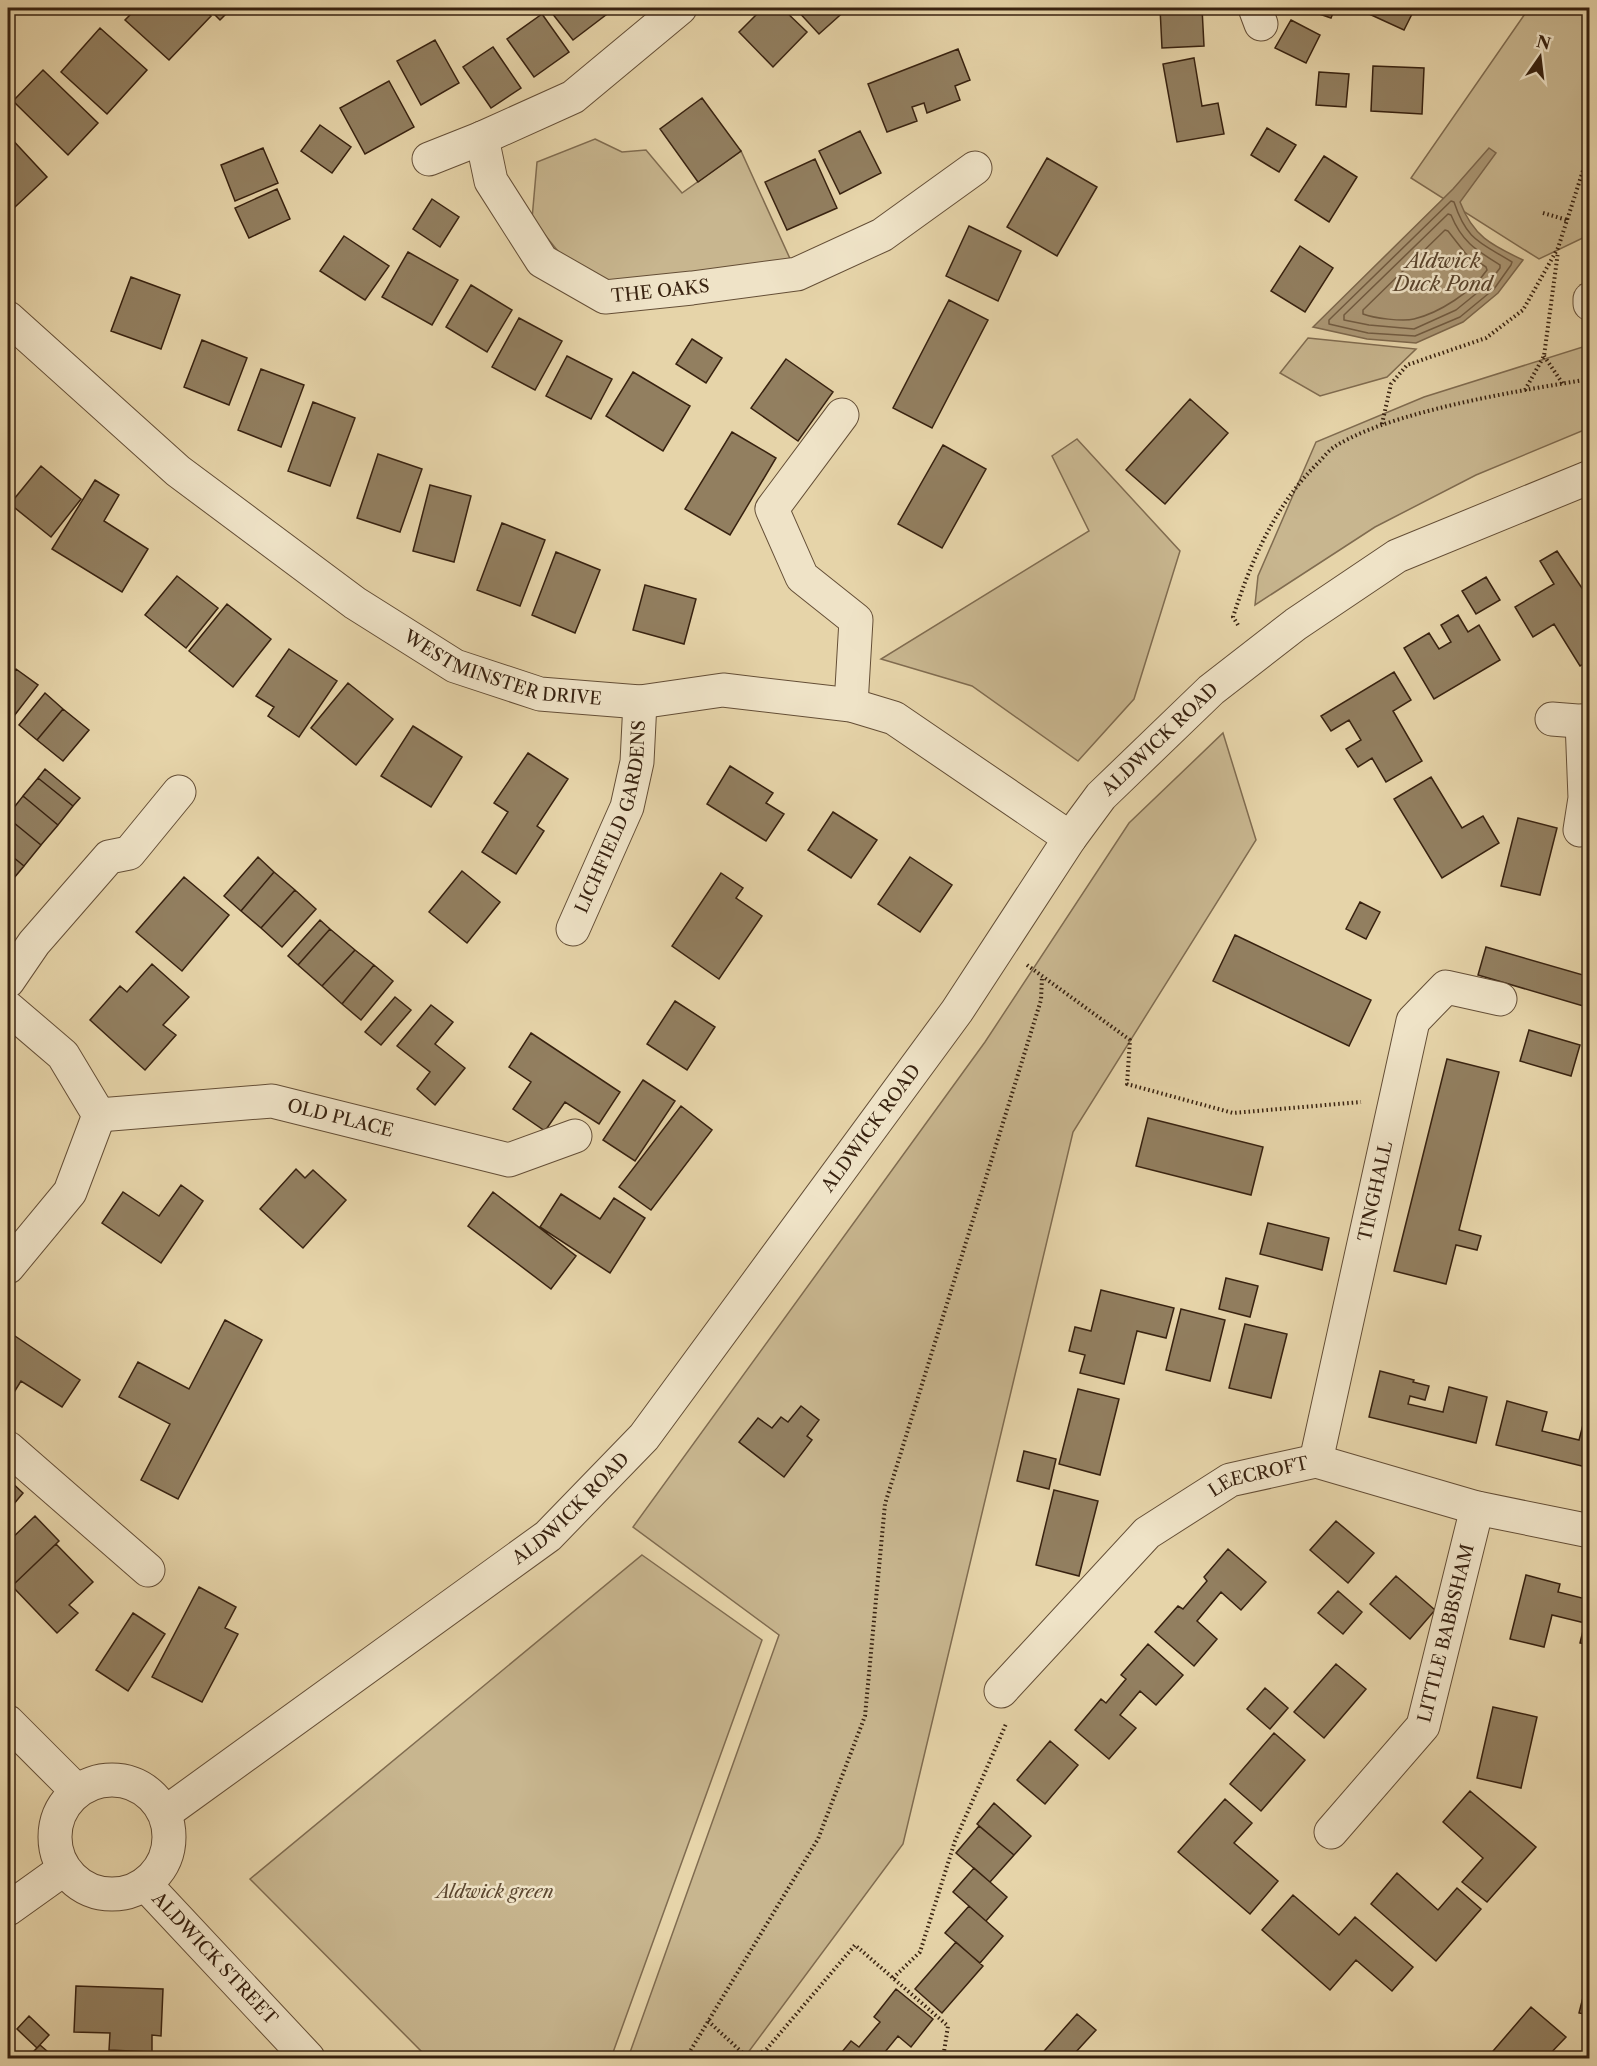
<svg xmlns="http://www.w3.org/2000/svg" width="1597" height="2066" font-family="'Libre Caslon Text',serif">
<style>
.green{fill:#c8b68f;stroke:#806c50;stroke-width:1.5}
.water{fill:#ab9775;stroke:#7d684d;stroke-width:1.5}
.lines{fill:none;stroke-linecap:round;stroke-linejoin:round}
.shore{stroke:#725c42;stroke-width:1.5}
.building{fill:#927f60;stroke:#382210;stroke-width:1.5}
.minor-casing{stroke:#644e36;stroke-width:35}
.path{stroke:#382210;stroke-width:4;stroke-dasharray:1.5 3;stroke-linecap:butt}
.minor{stroke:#efe3c7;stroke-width:33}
.labels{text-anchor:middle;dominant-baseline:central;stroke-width:5;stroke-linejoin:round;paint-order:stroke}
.street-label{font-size:18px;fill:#382210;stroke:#efe3c7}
.park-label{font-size:18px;font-style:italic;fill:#5c4730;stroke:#efe3c7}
.water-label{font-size:20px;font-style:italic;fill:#5a452e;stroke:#efe3c7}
</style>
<rect width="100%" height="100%" fill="#e6d4a9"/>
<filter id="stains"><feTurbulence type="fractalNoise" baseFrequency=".00333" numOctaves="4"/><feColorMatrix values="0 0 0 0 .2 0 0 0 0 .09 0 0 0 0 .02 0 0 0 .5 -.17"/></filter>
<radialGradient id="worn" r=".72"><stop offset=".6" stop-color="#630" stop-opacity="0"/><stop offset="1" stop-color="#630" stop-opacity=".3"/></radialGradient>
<path class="green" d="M1529,8H1589V235L1539,259L1411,178Z
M595,139L622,152L646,150L682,193L741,151L792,263L610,283L561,255L532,219L537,162Z
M1308,338L1416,349L1387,377L1320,396L1280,373Z
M1589,345V428L1476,475L1375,527L1255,605L1258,576L1316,442L1424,397Z
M1077,439L1180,551L1134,699L1078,761L972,686L881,659L1089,531L1052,456Z
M1223,733L1256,840L1073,1132L903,1844L744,2058H628L779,1635L633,1527L985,1042L1129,823Z
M642,1555L762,1640L611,2058H428L250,1879Z"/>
<path class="water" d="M1489,148L1496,153L1460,202C1473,236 1491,245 1523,260L1498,293L1463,322L1416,343L1367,339L1313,327L1453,189Z"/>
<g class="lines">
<path class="shore" d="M1451,201L1454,202C1467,241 1480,242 1512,262L1511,265L1494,289L1460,317L1415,336L1368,333L1329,324V320Z
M1448,214L1451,215C1462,242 1476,250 1500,265V268L1488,284L1456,310L1414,329L1369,325L1344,320V315Z
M1445,230L1448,231L1466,254L1486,267L1487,270C1472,292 1439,313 1414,319C1403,322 1373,318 1363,314V310Z"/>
</g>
<path class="building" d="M137,8H202L211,16L169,60L125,20Z
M208,8H232L220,20Z
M548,8H615L573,40Z
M763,8H782L807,32L773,67L739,32Z
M795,8H848L819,34Z
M1160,8H1202L1204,46L1162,48Z
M1302,8H1335L1331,18Z
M1356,8H1415L1404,30Z
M542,14L569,52L534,77L507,39Z
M1291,20L1320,35L1306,63L1275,48Z
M100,28L147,70L107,114L61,72Z
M435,40L459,83L421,105L397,61Z
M493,47L521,88L491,108L463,67Z
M958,49L970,80L955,86L960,100L927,113L924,103L912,107L917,121L887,132L868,84Z
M1194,58L1202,106L1218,103L1224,134L1177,142L1163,64Z
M1373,66L1424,68L1422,114L1371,111Z
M43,70L98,123L68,155L13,101Z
M1319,72L1349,74L1346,107L1316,105Z
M389,81L414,127L365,154L340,108Z
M702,98L741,151L698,182L660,129Z
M320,125L351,147L332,173L301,151Z
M1267,128L1296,145L1279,172L1251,155Z
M860,131L881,173L840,194L819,151Z
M8,135L47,177L15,207L8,199Z
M263,148L278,183L235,201L221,165Z
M1324,156L1357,177L1329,222L1295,200Z
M1047,158L1097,187L1057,256L1007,227Z
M815,159L837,208L787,230L765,182Z
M277,189L290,219L249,238L235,208Z
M432,199L459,217L440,247L413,229Z
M969,226L1021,251L998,301L946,276Z
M344,236L389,266L365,300L320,271Z
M1300,246L1333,268L1305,312L1271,291Z
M408,252L458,280L432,325L382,297Z
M131,277L180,295L161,349L111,331Z
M471,285L512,310L487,352L446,327Z
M949,300L988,320L932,428L893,408Z
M519,318L562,341L535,390L492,367Z
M692,339L722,358L706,383L676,364Z
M202,340L247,358L229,405L184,387Z
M567,356L612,379L591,419L546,396Z
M786,359L833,392L798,441L751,408Z
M261,369L304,385L281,447L238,430Z
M633,372L690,406L663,451L606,416Z
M1190,399L1228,433L1165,504L1126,470Z
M313,402L355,418L330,486L288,471Z
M732,432L776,458L730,535L685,509Z
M943,445L986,469L942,548L898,524Z
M378,454L422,469L400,532L357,518Z
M41,466L81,499L51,537L10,504Z
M95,480L119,495L104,521L148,549L122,592L52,549Z
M430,485L471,496L454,562L413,551Z
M502,523L545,540L520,606L477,590Z
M1557,551L1590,600V660L1580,666L1554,624L1533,637L1515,607L1554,584L1540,561Z
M556,552L600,570L575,633L532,615Z
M177,576L218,608L186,648L145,615Z
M1486,577L1500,600L1476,614L1462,591Z
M645,585L696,599L684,644L633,630Z
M227,604L271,639L233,687L189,651Z
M1458,615L1468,632L1479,625L1500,660L1434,699L1404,648L1429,633L1439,649L1451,642L1441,625Z
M289,649L337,681L299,737L268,716L274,707L256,696Z
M16,669L38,685L14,716L8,712V681Z
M1394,672L1411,700L1393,711L1422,761L1386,782L1372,758L1358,767L1346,749L1361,740L1349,720L1331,731L1321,716Z
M348,683L393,719L356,765L311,728Z
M45,693L63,709L37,740L19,725Z
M63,709L89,730L63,761L37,740Z
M413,726L462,757L431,807L381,776Z
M528,753L568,779L537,826L544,831L516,874L482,852L508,812L494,803Z
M730,766L773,793L766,803L784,814L766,841L707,804Z
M45,769L80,798L73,806L38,778Z
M1431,777L1462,828L1483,816L1499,843L1442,878L1394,799Z
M38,778L73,806L58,825L23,796Z
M23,796L58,825L41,845L8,818V815Z
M833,812L877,840L851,878L808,850Z
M8,818L41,845L24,866L8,853Z
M1518,818L1557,828L1540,895L1501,886Z
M8,853L24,866L9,884L8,883Z
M258,857L274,872L241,911L224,896Z
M910,857L952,885L920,932L878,904Z
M462,871L500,902L467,943L429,912Z
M274,872L295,890L261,928L241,911Z
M721,873L743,888L736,898L762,916L719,979L672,946Z
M184,877L229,915L182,971L136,932Z
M295,890L316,909L282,947L261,928Z
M1360,902L1380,912L1366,939L1346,929Z
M320,920L330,929L298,965L288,956Z
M330,929L355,950L322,986L298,965Z
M1235,935L1371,1000L1349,1046L1213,981Z
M1486,947L1590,977V1008L1478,975Z
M355,950L374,965L342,1004L322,986Z
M152,964L189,997L163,1025L176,1035L145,1070L90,1020L120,986L127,992Z
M374,965L393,981L361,1020L342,1004Z
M395,997L411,1010L381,1045L365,1032Z
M675,1001L715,1027L687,1070L647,1044Z
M431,1005L453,1022L435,1044L465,1068L435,1105L417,1089L430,1072L397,1046Z
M1529,1030L1580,1045L1571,1076L1520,1061Z
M531,1033L620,1092L599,1124L565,1102L545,1131L513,1109L531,1082L509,1067Z
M1447,1059L1499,1072L1459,1230L1481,1236L1477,1250L1456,1245L1446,1284L1394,1271Z
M643,1080L675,1101L635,1161L603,1140Z
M681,1106L712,1130L651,1210L619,1187Z
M1148,1118L1263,1147L1251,1195L1136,1166Z
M296,1169L305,1178L313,1170L346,1200L303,1248L260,1209Z
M181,1185L203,1201L161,1263L102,1223L123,1192L159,1216Z
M493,1192L576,1256L551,1289L468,1226Z
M561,1194L600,1219L614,1198L645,1218L610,1273L540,1227Z
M1268,1223L1329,1238L1322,1270L1260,1254Z
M1226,1278L1258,1286L1250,1317L1219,1309Z
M1101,1290L1174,1308L1166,1338L1137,1331L1124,1384L1080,1373L1085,1355L1069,1351L1075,1327L1091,1331Z
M1181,1309L1225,1320L1210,1381L1166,1370Z
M225,1320L262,1340L178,1499L141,1480L170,1424L119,1397L138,1362L189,1389Z
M1245,1324L1287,1334L1271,1398L1229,1388Z
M12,1334L80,1380L62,1407L21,1381L8,1402V1341Z
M1380,1371L1414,1380L1413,1382L1429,1386L1425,1400L1410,1396L1408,1404L1443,1412L1449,1387L1487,1397L1476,1443L1369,1417Z
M1078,1389L1119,1399L1100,1475L1059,1464Z
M1507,1401L1547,1412L1542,1431L1579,1440L1585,1417L1590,1418V1468L1496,1445Z
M801,1406L819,1420L807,1436L812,1440L784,1477L739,1442L758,1418L772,1428L781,1417L788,1422Z
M1024,1451L1056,1459L1049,1489L1017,1481Z
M8,1479L23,1493L8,1511Z
M1054,1490L1098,1501L1079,1576L1036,1565Z
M35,1516L59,1541L12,1586L8,1582V1542Z
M1336,1521L1374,1553L1348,1583L1310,1550Z
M56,1544L93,1582L69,1605L78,1613L57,1633L12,1586Z
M1228,1549L1266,1582L1241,1610L1221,1592L1197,1621L1217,1639L1194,1666L1155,1632L1178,1606L1183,1609L1207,1581L1204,1577Z
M1526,1575L1560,1584L1558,1592L1590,1600V1645L1580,1643L1585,1623L1552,1615L1544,1647L1510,1639Z
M1396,1576L1435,1610L1410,1639L1370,1604Z
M199,1587L236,1607L225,1628L238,1634L202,1702L152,1677Z
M1338,1591L1362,1612L1343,1634L1318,1613Z
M133,1613L165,1634L128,1691L96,1670Z
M1148,1644L1183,1675L1156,1705L1140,1691L1120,1715L1136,1728L1109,1759L1075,1730L1101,1699L1106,1703L1126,1679L1121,1675Z
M1336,1664L1366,1689L1324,1738L1294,1712Z
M1265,1688L1288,1708L1270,1729L1247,1709Z
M1493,1707L1537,1717L1521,1788L1477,1778Z
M1274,1733L1305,1760L1261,1811L1230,1784Z
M1050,1741L1078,1765L1045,1804L1017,1780Z
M1470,1791L1536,1847L1487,1902L1462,1882L1483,1858L1443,1822Z
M1225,1799L1252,1823L1234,1843L1278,1881L1250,1914L1178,1852Z
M994,1803L1031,1836L1014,1855L977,1824Z
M979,1826L1014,1855L990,1882L956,1853Z
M974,1868L1007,1897L986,1921L953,1892Z
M1397,1873L1438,1910L1457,1888L1481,1909L1436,1961L1371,1904Z
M1293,1895L1339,1935L1355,1917L1413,1967L1392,1991L1356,1960L1330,1990L1262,1930Z
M969,1906L1003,1936L980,1963L945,1933Z
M956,1942L983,1966L942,2013L915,1989Z
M1590,1970V2015L1579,2013Z
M76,1986L163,1989L161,2036L152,2035V2052L109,2050L110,2033L74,2032Z
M896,1989L933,2019L911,2047L898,2036L880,2058H837L851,2041L859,2047L880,2022L874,2017Z
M1531,2007L1566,2037L1546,2058H1487Z
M1077,2014L1096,2030L1075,2053L1081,2058H1038Z
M29,2016L49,2035L37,2048L17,2029Z
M40,2045L55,2058H27Z"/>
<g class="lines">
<g class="minor-casing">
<g id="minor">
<path d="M1255,8L1261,24"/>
<path id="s1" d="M482,138L491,181L542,261L605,297L692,288L797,274L882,235L975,168"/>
<path d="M429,159L482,138L573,97L680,8"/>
<path d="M1590,299V304"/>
<path id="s2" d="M8,318L178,471L355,603L455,666L540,694L640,702L723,690L851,705L894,718L1070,838"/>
<path d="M842,415L772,509L802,577L856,620L851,705"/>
<path d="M1552,719L1590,722"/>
<path d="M1580,830L1585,798L1582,721"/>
<path id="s3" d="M573,929L627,807L637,762L640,702"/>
<path d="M8,981L34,943L109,857L129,853L179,792"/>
<path d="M8,1008L63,1055L99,1115L70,1192L8,1267"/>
<path id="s4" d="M99,1115L272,1101L509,1160L575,1136"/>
<path d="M8,1448L148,1570"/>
<path id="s5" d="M1316,1461L1413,1021L1446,987L1500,999"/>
<path id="s6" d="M1001,1691L1147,1533L1230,1480L1316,1461L1477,1508L1590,1531"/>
<path d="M8,1722L77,1791"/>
<circle cx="112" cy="1837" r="57"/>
<path id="s7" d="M165,1813L548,1536L644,1437L957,1011L1070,838L1101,796L1211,690L1296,624L1397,556L1590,477"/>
<path id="s8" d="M1331,1832L1423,1726L1477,1508"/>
<path id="s9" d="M145,1884L308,2058"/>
<path d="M8,1909L64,1869"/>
</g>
</g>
<path class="path" d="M1543,213L1567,220
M1544,356L1563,384
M1525,390L1544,356L1558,252
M1382,424L1391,384L1407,365L1486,338L1523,310L1558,248L1590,149
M1238,625L1233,617C1251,561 1275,505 1318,463C1323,458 1328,451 1334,447C1356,433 1386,423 1410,416C1469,399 1529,389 1590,379
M1027,965L1130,1040L1127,1084L1233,1113L1361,1102
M893,1978L920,1952L955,1841L1006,1724
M708,2021L746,2056L765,2051
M686,2058L818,1839L865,1716L885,1504L1041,1000L1042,977
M774,2058L765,2051L855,1945L948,2026L943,2058"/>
<use href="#minor" class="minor"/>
</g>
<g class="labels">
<g class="street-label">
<text stroke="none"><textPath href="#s1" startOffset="267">THE OAKS</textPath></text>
<text stroke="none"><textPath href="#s2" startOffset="614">WESTMINSTER DRIVE</textPath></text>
<text stroke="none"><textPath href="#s7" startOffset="1480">ALDWICK ROAD</textPath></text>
<text stroke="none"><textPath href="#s3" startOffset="120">LICHFIELD GARDENS</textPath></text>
<text stroke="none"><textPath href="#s4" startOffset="244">OLD PLACE</textPath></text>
<text stroke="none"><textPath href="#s7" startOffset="994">ALDWICK ROAD</textPath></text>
<text stroke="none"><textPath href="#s5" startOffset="276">TINGHALL</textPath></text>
<text stroke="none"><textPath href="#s6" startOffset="342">LEECROFT</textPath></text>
<text stroke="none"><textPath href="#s7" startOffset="508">ALDWICK ROAD</textPath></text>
<text stroke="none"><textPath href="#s8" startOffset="236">LITTLE BABBSHAM</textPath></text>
<text stroke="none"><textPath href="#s9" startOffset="102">ALDWICK STREET</textPath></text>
</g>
<g class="park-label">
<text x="495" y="1892">Aldwick green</text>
</g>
<g class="water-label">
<text x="1443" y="261">Aldwick<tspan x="1443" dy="23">Duck Pond</tspan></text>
</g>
</g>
<rect width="1597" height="2066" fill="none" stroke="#e6d4a9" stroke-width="30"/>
<rect x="9" y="9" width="1579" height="2048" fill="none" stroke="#382210" stroke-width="3"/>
<rect x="15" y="15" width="1567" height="2036" fill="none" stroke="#382210" stroke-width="1.5"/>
<g transform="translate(1540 57) rotate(14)" stroke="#efe3c7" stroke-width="4.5" paint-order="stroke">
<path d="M0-4.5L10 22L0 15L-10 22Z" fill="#382210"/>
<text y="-9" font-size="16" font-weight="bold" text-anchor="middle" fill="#382210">N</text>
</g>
<rect width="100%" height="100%" filter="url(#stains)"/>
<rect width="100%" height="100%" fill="url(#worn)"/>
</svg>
